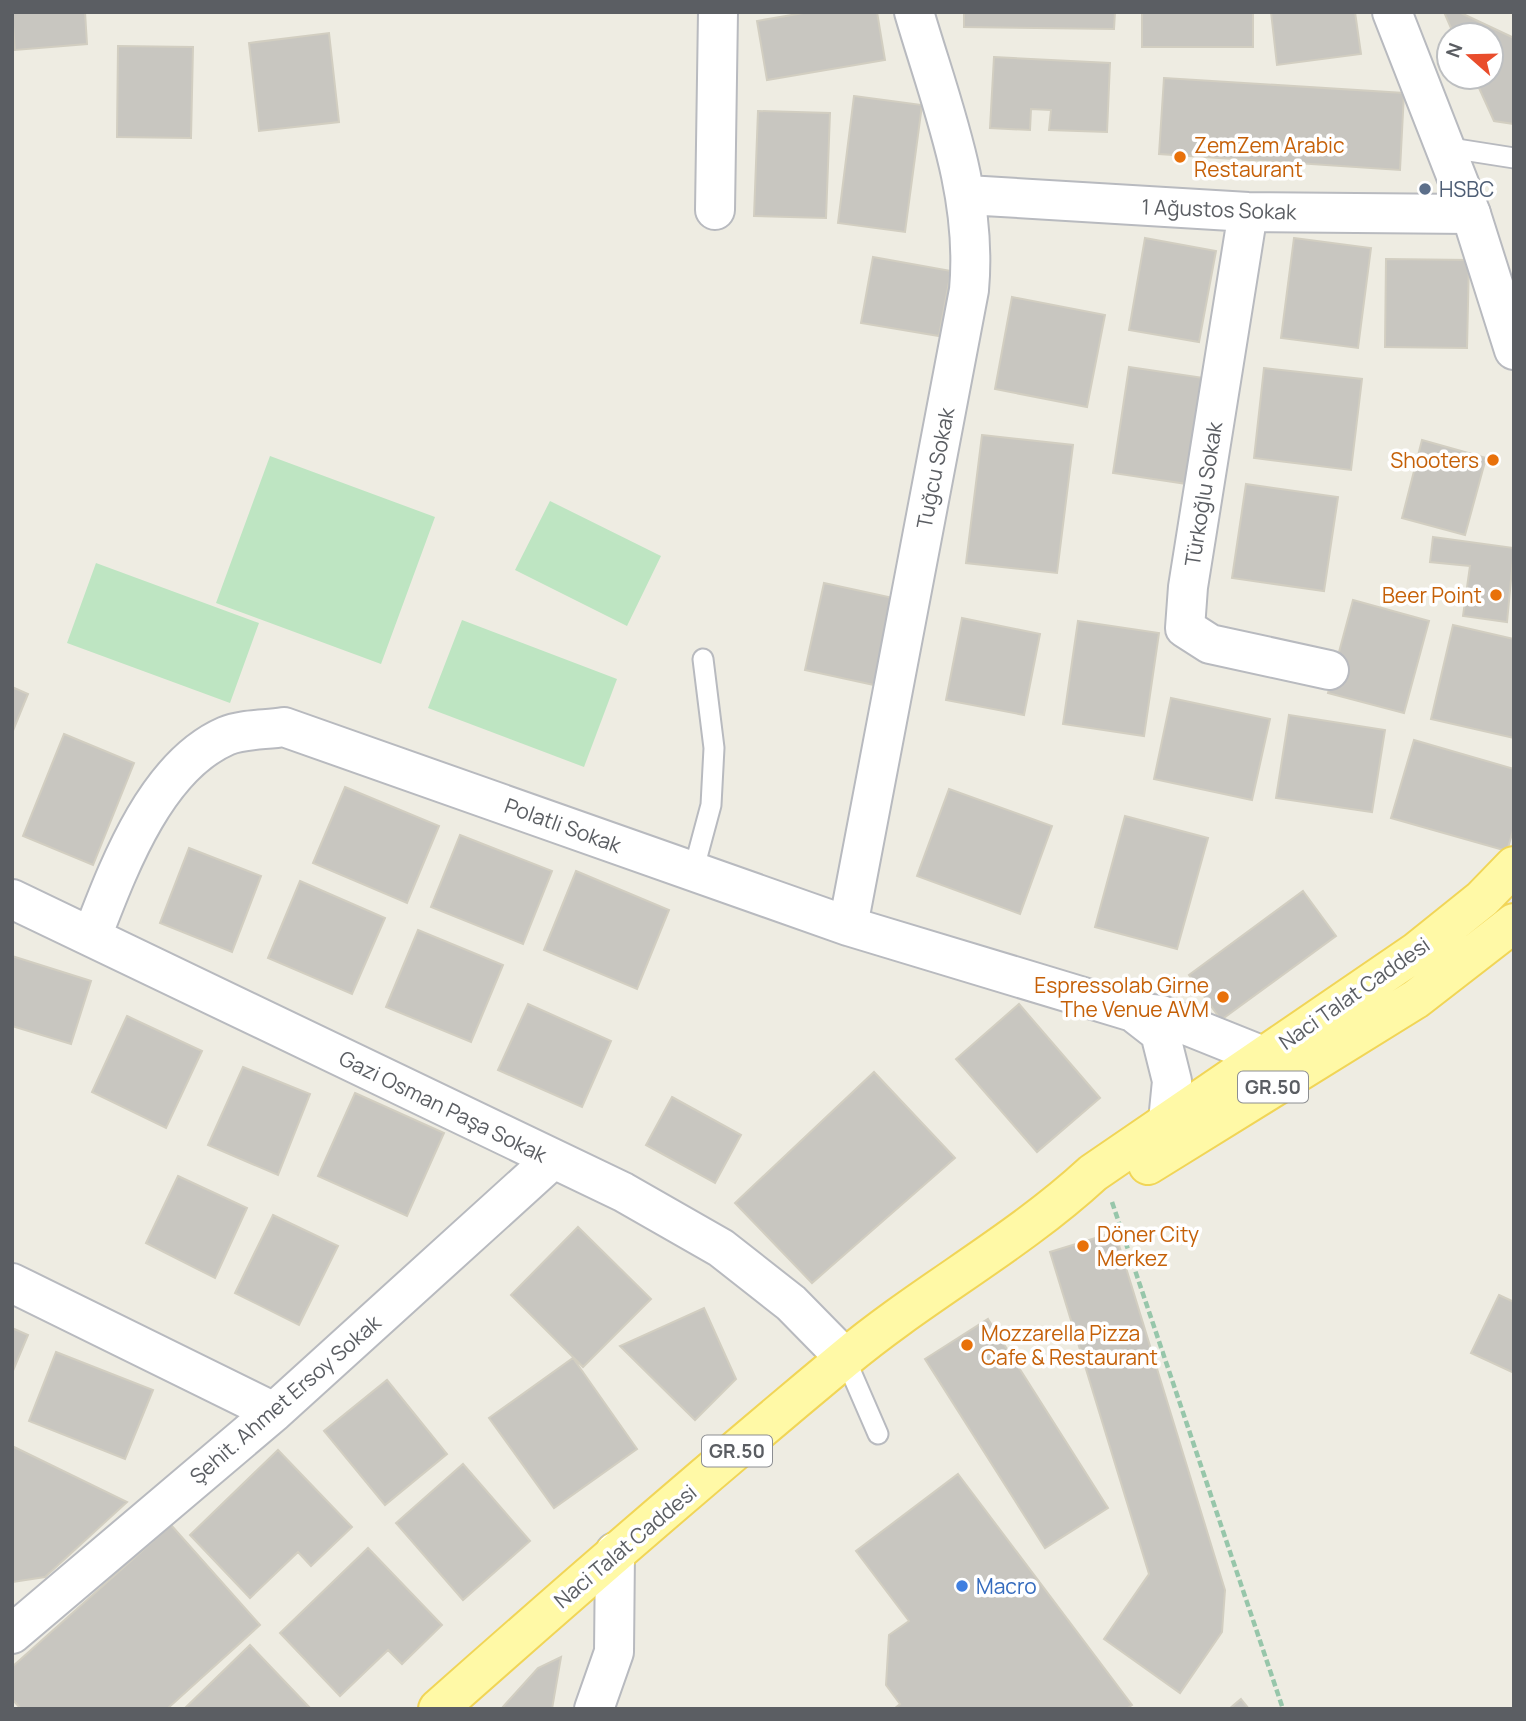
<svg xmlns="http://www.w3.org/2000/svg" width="1526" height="1721" font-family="Manrope,sans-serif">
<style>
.green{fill:#bee5c2}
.building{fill:#c8c6c0;stroke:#d2cec1;stroke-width:2}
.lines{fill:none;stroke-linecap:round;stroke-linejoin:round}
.service-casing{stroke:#b8babf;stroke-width:23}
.minor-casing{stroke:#b8babf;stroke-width:42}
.tertiary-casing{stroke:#b8babf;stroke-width:42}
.primary-casing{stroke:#f1d557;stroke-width:42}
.path{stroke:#97c6aa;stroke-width:4.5;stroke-dasharray:7 3.5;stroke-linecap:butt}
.service{stroke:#fff;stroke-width:19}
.minor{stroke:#fff;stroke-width:38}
.tertiary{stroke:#fff;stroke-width:38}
.primary{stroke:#fff9a6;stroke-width:38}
.food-dot{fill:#e8710a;stroke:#fff;stroke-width:2.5}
.service-dot{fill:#5c6f8a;stroke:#fff;stroke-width:2.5}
.shop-dot{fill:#3f7fe0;stroke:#fff;stroke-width:2.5}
.labels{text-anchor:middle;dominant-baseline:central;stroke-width:7;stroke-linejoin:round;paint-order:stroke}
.shield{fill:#fff;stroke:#8c8e92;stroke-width:2}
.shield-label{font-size:19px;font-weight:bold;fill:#5b5e63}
.food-label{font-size:21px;fill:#c56008;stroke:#fff;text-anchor:start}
.service-label{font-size:21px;fill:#4e5e75;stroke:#fff;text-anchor:start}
.street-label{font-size:21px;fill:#5b5e63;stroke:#fff}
.shop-label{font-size:21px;fill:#366cbe;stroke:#fff;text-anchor:start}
</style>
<rect width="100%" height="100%" fill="#eeece2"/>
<path class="green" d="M270,456L435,517L381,664L216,603Z
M550,501L661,556L627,626L515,570Z
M96,563L259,623L230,703L67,643Z
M462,620L617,679L584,767L428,708Z"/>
<path class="building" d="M12,12H85L87,44L15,50Z
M809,12H877L885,60L767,80L757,21Z
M964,12H1115L1114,29L964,27Z
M1142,12H1253V47H1142Z
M1271,12H1355L1361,54L1277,65Z
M1444,12H1459L1514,38V124L1494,121L1474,77H1491V35H1454Z
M329,33L339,122L259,131L249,43Z
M118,46L193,47L191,138L117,137Z
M994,57L1110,63L1107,132L1049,130L1051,110L1031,109L1030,130L990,128Z
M1164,78L1404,93L1400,170L1159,154Z
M854,96L922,105L905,232L838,223Z
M758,111L830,113L826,218L754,216Z
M1145,238L1216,251L1199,342L1129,330Z
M1294,238L1371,248L1358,348L1281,338Z
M873,257L951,271L939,336L861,323Z
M1386,259L1469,260L1467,348L1385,347Z
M1012,297L1105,315L1087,407L995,389Z
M1129,367L1204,378L1187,484L1113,473Z
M1264,368L1362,379L1351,470L1254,458Z
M982,435L1073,445L1057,573L966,563Z
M1422,440L1486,458L1465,535L1402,518Z
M1246,484L1338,497L1324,591L1232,578Z
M1433,537L1514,548L1507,622L1463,616L1470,566L1430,562Z
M824,583L893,598L874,685L805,670Z
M1353,600L1429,621L1404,713L1328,693Z
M962,618L1040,634L1024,715L946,700Z
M1078,621L1159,633L1144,736L1063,724Z
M1453,625L1514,639V738L1431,719Z
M12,687L28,694L12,733Z
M1171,698L1270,719L1252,800L1154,779Z
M1289,715L1385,730L1372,812L1276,798Z
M64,734L134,763L93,865L23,836Z
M1414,740L1514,769V827L1507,851L1391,818Z
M345,787L439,826L407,903L313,863Z
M949,789L1052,826L1020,914L917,876Z
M1125,816L1208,838L1177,949L1095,927Z
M460,835L552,871L523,944L431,907Z
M189,848L261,876L232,952L160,923Z
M576,871L669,910L637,989L544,950Z
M300,881L385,918L352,994L268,958Z
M1303,891L1336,936L1221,1020L1189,975Z
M418,930L503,965L471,1042L386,1007Z
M12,956L91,981L71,1044L12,1026Z
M528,1004L611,1041L582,1107L498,1070Z
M1019,1004L1100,1098L1037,1152L956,1059Z
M127,1016L202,1051L166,1128L92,1092Z
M243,1067L310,1094L278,1175L208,1145Z
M874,1072L955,1158L812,1283L735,1203Z
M355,1093L444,1133L407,1216L318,1176Z
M672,1097L741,1135L715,1183L646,1145Z
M178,1176L247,1208L215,1278L146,1243Z
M273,1215L338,1246L299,1325L235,1293Z
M578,1227L651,1299L583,1367L511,1295Z
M1115,1232L1225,1590L1222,1632L1180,1693L1104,1639L1149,1574L1050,1252Z
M1499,1295L1514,1302V1373L1471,1353Z
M704,1308L736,1379L695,1420L620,1346Z
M988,1319L1108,1508L1045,1548L925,1359Z
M12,1328L28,1335L12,1373Z
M56,1352L153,1390L125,1459L29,1421Z
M573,1358L637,1449L554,1508L489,1418Z
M387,1380L447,1454L385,1505L324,1431Z
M12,1446L127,1502L45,1577L12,1582Z
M278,1450L352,1527L311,1566L298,1552L250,1598L190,1535Z
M463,1464L530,1541L463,1600L396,1523Z
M958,1474L1132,1705L1126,1709H894L900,1704L886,1685L889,1635L909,1621L856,1551Z
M171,1525L260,1625L167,1709H21L12,1699V1667Z
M368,1548L442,1625L402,1664L388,1650L340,1696L280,1633Z
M250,1645L311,1709H184Z
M561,1657L552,1709H501L538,1668Z
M1241,1699L1249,1709H1229Z"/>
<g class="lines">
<g class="service-casing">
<path id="service" d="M1444,147L1514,158
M693,872L711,805L714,748L703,659
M845,1358L878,1434"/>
</g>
<g class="minor-casing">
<path id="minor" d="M967,195L1248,212L1471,214
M715,210L718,12
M1248,212L1188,587L1185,628L1210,644L1329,670
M12,899L623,1192L721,1248L791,1303L845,1358
M848,926L969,290C978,193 941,104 914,12
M92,936C118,869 155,767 226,736C242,729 266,730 284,727L848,926L1133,1012L1161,1015L1263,1056
M1133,1012L1160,1033L1172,1081L1168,1121
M12,1283L274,1412
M12,1634L274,1412L553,1159
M594,1709L614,1652L615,1552"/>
</g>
<g class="tertiary-casing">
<path id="tertiary" d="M1392,12L1471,214L1514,350"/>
</g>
<g class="primary-casing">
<path id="primary" d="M1148,1165L1416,999L1514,923
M438,1709C571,1591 706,1474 843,1360C923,1293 1016,1244 1093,1173L1416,952L1482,899L1514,866"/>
</g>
<path class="path" d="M1112,1202L1283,1709"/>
<use href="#service" class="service"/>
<use href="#minor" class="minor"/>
<use href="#tertiary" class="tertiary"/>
<use href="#primary" class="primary"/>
</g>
<g class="food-dot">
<circle cx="1180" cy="157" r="7"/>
<circle cx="1493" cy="460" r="7"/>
<circle cx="1496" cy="595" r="7"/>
<circle cx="1223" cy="997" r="7"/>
<circle cx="1083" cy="1246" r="7"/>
<circle cx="967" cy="1345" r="7"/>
</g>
<circle class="service-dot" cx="1425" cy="189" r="7"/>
<circle class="shop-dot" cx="962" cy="1586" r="7"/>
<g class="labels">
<g class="shield">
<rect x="1238" y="1071.5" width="70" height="31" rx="5"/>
<rect x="702" y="1435.5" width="70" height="31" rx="5"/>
</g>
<g class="shield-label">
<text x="1273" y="1087">GR.50</text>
<text x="737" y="1451">GR.50</text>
</g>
<g class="food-label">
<text x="1194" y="145">ZemZem Arabic<tspan x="1194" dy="24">Restaurant</tspan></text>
<text x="1479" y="460" text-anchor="end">Shooters</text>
<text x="1482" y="595" text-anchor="end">Beer Point</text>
<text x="1209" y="985" text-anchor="end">Espressolab Girne<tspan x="1209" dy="24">The Venue AVM</tspan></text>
<text x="1097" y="1234">Döner City<tspan x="1097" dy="24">Merkez</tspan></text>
<text x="981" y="1333">Mozzarella Pizza<tspan x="981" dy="24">Cafe &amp; Restaurant</tspan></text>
</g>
<g class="service-label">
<text x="1439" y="189">HSBC</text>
</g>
<g class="street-label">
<text transform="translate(1219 209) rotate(2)">1 Ağustos Sokak</text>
<text transform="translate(935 468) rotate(-79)">Tuğcu Sokak</text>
<text transform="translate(1203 494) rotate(-81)">Türkoğlu Sokak</text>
<text transform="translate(563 825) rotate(20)">Polatli Sokak</text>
<text transform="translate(1354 993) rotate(-35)">Naci Talat Caddesi</text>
<text transform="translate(443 1106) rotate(26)">Gazi Osman Paşa Sokak</text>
<text transform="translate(285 1399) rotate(-41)">Şehit. Ahmet Ersoy Sokak</text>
<text transform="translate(625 1546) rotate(-40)">Naci Talat Caddesi</text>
</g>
<g class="shop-label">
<text x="976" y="1586">Macro</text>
</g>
</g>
<rect width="1526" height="1721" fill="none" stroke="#5b5e63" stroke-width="28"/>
<g transform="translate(1470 56) rotate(290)"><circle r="33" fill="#ffffff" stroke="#bdbfc1" stroke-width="2"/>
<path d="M0-5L12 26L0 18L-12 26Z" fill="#e94d2c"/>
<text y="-10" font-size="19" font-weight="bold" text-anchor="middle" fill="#5b5e63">N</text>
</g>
</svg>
